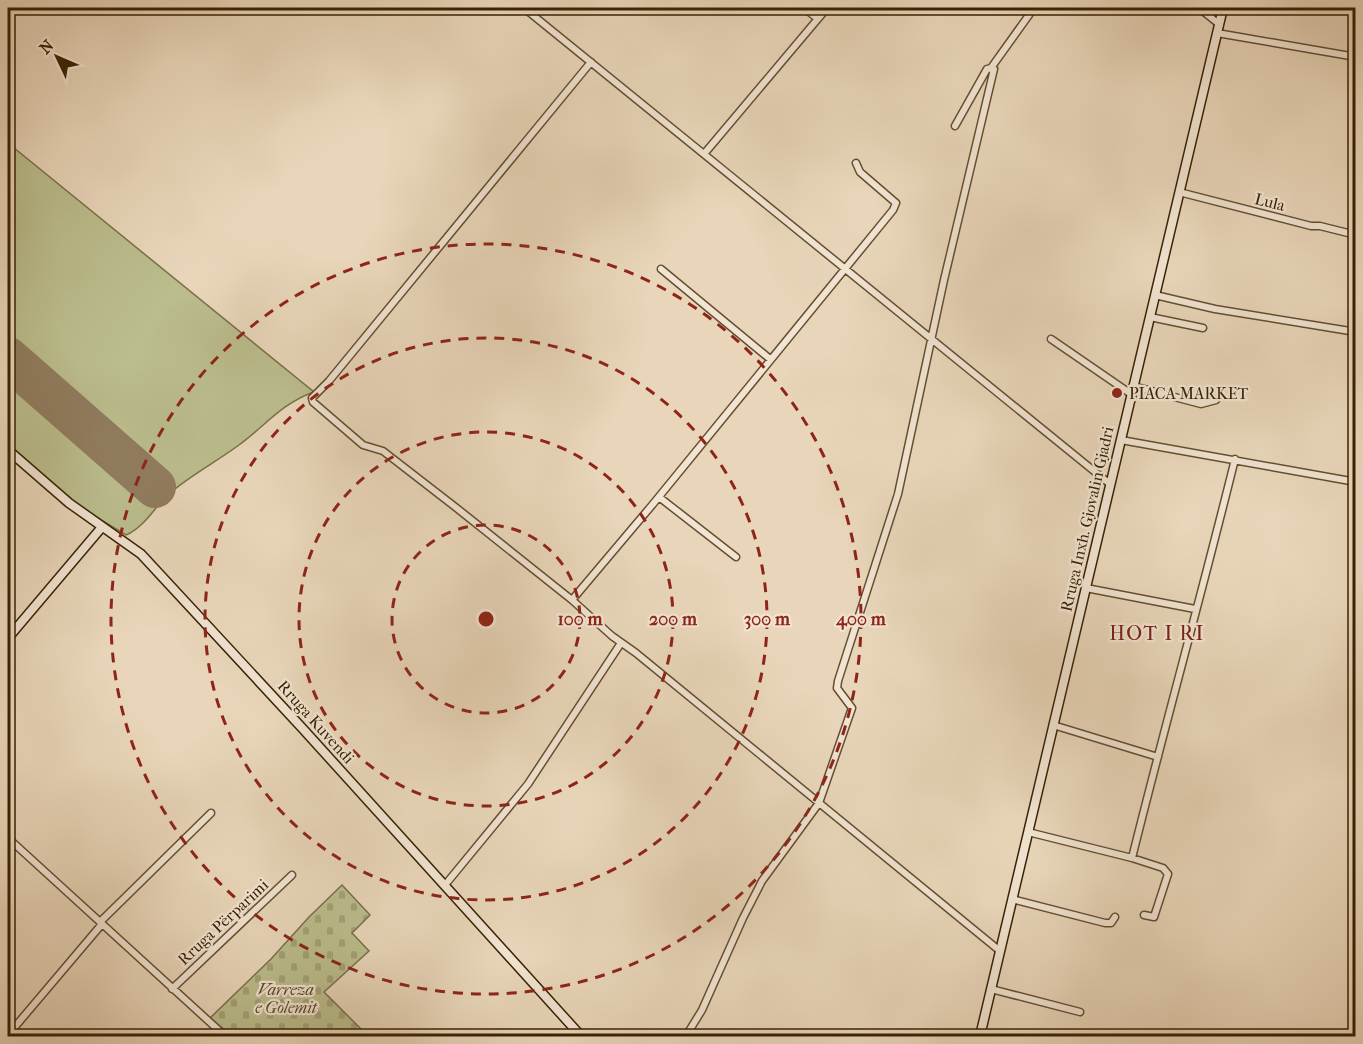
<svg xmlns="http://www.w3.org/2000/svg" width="1363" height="1044" font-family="'IM FELL French Canon',serif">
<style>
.grass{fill:#bbbd8d;stroke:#7a6f48;stroke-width:1.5}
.cemetery{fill:url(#cemetery-stones);stroke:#7a6f48;stroke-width:1.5}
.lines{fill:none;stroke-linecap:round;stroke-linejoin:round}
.runway{stroke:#907c5e;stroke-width:42}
.street-casing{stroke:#644e30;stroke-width:9}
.secondary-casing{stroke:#382102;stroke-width:11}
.street{stroke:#f1e4d2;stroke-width:6}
.secondary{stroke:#f1e4d2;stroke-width:8}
.ring{fill:none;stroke:#8f2418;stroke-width:3;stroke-dasharray:10 8}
.poi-dot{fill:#8f2418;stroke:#f1e4d2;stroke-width:2}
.labels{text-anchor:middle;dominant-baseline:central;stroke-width:4.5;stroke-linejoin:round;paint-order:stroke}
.street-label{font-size:16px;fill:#382102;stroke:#f1e4d2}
.poi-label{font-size:16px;fill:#382102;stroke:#f1e4d2;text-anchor:start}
.park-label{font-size:16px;font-style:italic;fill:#594825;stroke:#f1e4d2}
.quarter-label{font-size:20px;letter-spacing:1.5px;fill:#7a1f14;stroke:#f1e4d2}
.centre{fill:#8f2418;stroke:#f1e4d2;stroke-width:3}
.ring-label{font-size:18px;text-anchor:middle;font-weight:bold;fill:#8f2418;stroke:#f1e4d2;stroke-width:4.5;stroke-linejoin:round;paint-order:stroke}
</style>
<defs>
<pattern id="cemetery-stones" width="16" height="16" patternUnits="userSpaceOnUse" patternTransform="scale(1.5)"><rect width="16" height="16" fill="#bbbd8d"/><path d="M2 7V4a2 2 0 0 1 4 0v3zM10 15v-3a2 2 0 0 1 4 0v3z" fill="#a2a278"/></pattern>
</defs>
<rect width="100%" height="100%" fill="#e9d6ba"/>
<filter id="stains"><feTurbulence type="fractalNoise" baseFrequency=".00333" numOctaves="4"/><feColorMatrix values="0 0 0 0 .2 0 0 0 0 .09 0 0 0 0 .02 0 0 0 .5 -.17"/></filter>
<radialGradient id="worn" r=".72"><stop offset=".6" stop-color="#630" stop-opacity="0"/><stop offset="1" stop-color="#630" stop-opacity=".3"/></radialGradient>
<path class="grass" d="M8,143L314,392C282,403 265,426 239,445C216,462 191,475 170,493C155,506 145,527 126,535L83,509L8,448Z"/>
<path class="cemetery" d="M342,885L370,915L352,933L369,951L324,992L368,1036H232L210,1018L271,959L309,917Z"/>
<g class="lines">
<path class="runway" d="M8,358L155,487"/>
<g class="street-casing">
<path id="street" d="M524,8L1110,484
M804,8L817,18
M1199,8L1219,24
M1217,33L1356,57
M991,68L1034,8
M704,154L827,8
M856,163L860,172L896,203L893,210L653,504L572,600L612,636L636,653L1000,951
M1179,192L1311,226H1320L1356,235
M661,269L770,359
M1155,295L1215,309L1356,332
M1150,317L1203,328
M1051,339L1131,394
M1133,386L1201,404L1216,400
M1121,440L1356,482
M659,497L736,557
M1086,588L1195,609
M572,600L454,506L383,451L363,445L313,402L312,398L329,381L591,62
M1053,725L1158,757
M1028,832L1132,858
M8,838L225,1036
M445,885L528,784L621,643
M1012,899L1105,923H1111L1115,917
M1144,915L1154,917L1168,874L1163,868L1132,858C1165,725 1202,593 1235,459
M100,922L211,813
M172,989L292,875
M991,989L1080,1012
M8,1035L102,924
M686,1036L702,1010L743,918L762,881L819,803L852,708L837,688L838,681L898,494L944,280L994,69L991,68L987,69L955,126"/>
</g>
<g class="secondary-casing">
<path id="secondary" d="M8,450L69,503L141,554L303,729L581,1036
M8,638L102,527
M980,1036L1223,8"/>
</g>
<use href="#street" class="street"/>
<use href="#secondary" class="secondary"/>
</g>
<g class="ring">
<circle cx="486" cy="619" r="94"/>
<circle cx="486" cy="619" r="187"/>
<circle cx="486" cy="619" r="281"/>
<circle cx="486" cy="619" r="375"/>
</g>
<circle class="poi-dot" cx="1117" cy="393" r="6"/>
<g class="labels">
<g class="street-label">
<text transform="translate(1270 202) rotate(14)">Lula</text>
<text transform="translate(1087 519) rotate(-77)">Rruga Inxh. Gjovalin Gjadri</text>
<text transform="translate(316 722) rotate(48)">Rruga Kuvendi</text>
<text transform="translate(223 922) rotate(-43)">Rruga Përparimi</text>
</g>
<g class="poi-label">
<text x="1129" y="393">PIACA MARKET</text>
</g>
<g class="park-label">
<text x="286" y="989">Varreza<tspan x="286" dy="18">e Golemit</tspan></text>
</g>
<g class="quarter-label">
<text x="1157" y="633">HOT I RI</text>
</g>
</g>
<circle cx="486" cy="619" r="9" class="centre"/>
<g class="ring-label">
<text x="580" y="625">100 m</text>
<text x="673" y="625">200 m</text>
<text x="767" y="625">300 m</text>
<text x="861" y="625">400 m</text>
</g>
<rect width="1363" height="1044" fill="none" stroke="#e9d6ba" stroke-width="30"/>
<rect x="9" y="9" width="1345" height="1026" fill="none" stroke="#382102" stroke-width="3"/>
<rect x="15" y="15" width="1333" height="1014" fill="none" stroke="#382102" stroke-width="1.5"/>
<g transform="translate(57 57) rotate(314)" stroke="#f1e4d2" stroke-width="4.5" paint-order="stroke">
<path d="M0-4.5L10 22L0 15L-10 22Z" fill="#382102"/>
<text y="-9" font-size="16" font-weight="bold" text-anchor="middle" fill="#382102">N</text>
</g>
<rect width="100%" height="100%" filter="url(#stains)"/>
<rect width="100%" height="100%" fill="url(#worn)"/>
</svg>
